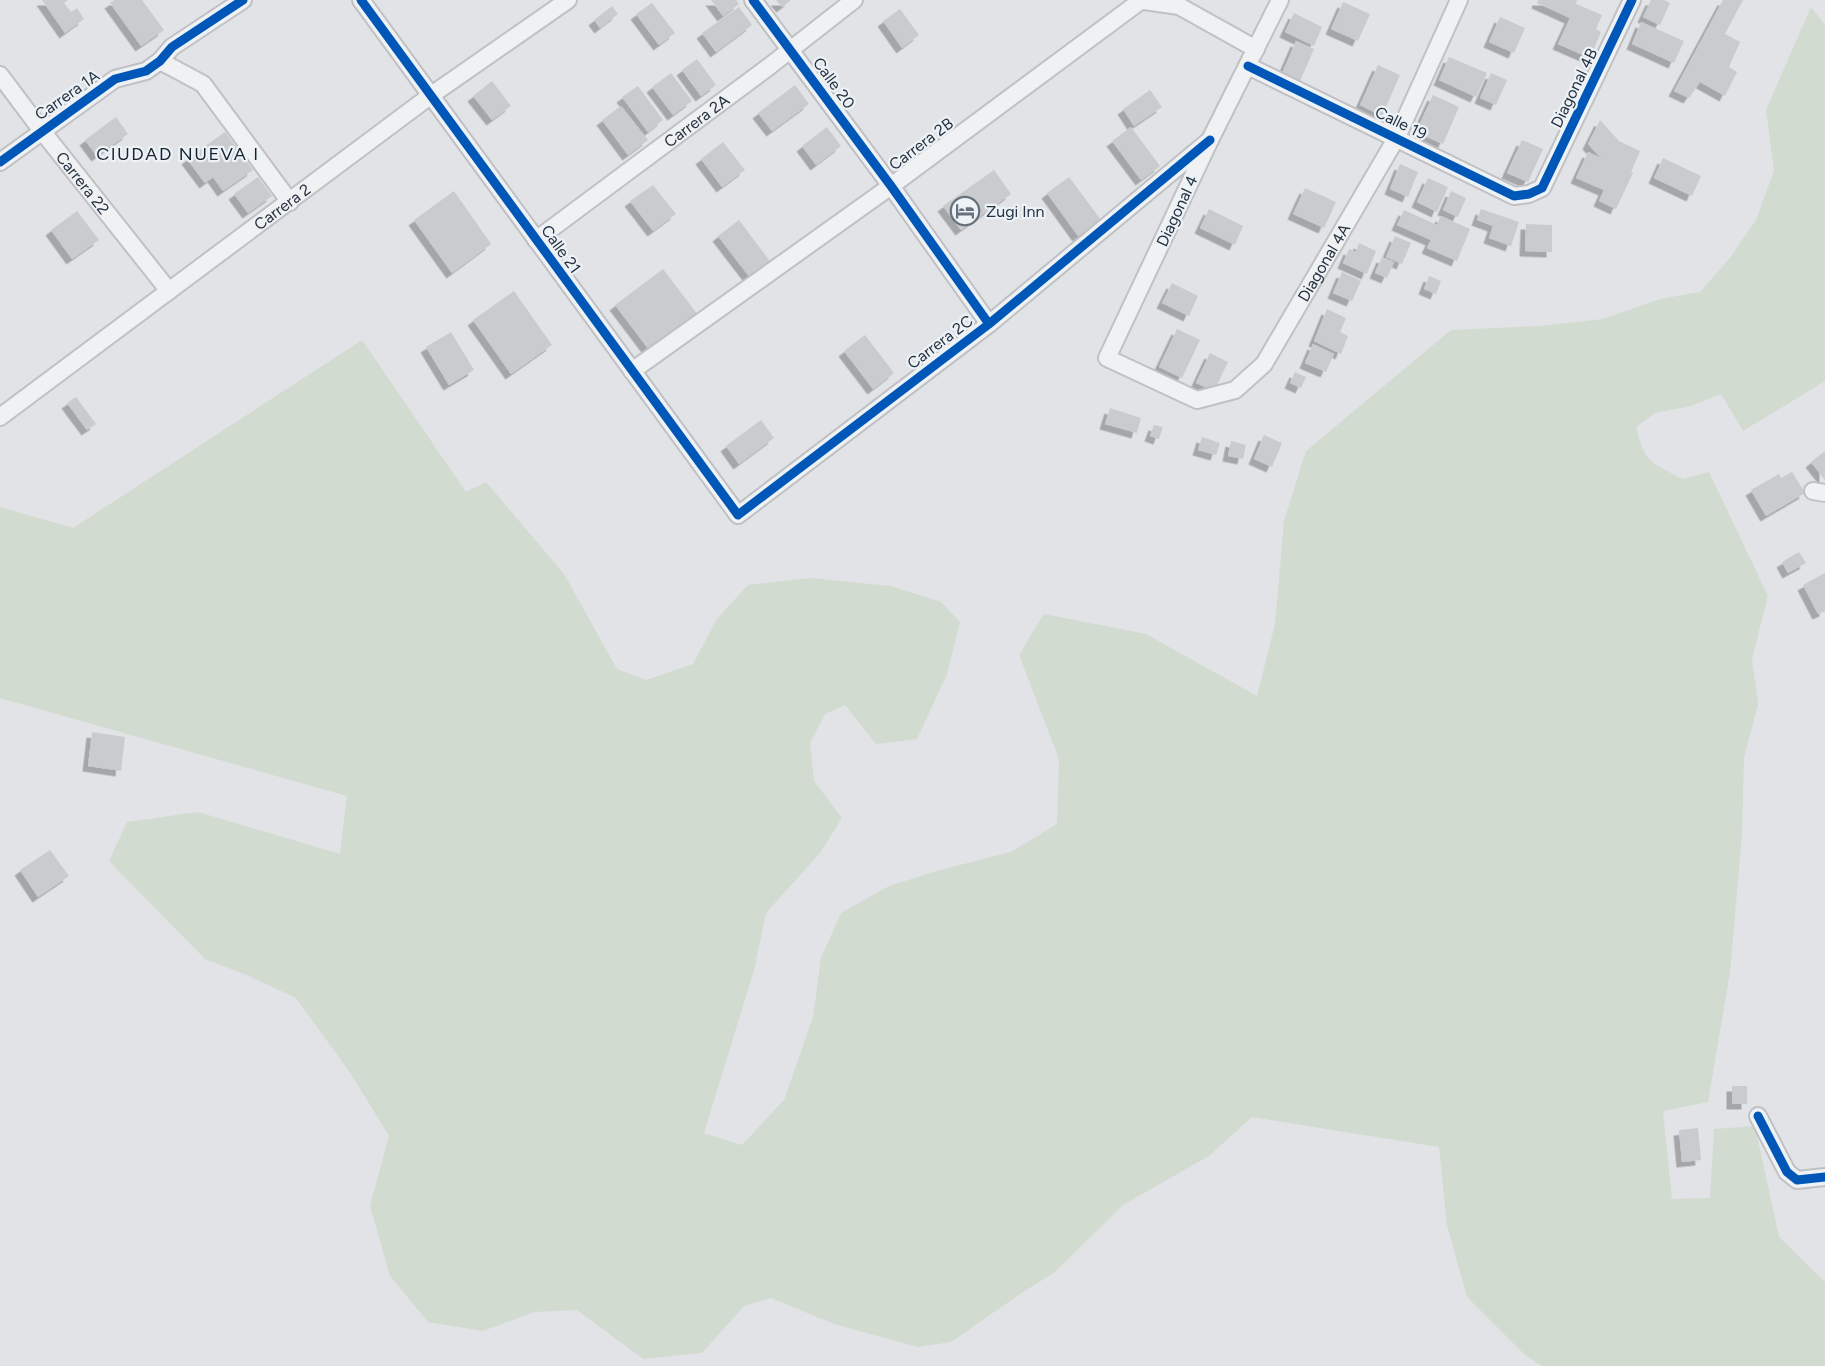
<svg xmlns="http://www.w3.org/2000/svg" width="1825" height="1366" font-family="Figtree,sans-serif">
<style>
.green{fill:#d2dbd0}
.building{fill:#c9cbcf;filter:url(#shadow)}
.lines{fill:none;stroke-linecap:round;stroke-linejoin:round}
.street-casing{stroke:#bfc1c4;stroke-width:20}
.street{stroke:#f0f1f3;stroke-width:16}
.cycleway-casing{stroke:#edf2f6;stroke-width:13}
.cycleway{stroke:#0057b8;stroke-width:9}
.labels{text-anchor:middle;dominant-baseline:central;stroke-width:4.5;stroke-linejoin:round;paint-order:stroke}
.street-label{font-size:16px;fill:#253242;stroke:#edf2f6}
.poi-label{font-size:16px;fill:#253242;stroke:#edf2f6;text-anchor:start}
.neighbourhood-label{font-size:18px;letter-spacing:1.5px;fill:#182332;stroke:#edf2f6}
</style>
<defs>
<filter id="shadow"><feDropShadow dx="-5.5" dy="5.5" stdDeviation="0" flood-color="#0004"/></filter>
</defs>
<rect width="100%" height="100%" fill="#e1e3e6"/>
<path class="green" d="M1811,7L1825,25V381L1743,431L1721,394L1691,406L1655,413L1636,427C1644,463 1652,463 1683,479L1709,472L1768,596L1752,659L1758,704L1744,758L1742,834L1730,972L1708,1102L1663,1111L1672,1199L1710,1198L1714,1129L1755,1126L1779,1237L1825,1282V1366H1542L1525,1355L1467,1297L1447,1225L1439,1147L1252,1117L1209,1156L1123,1205L1055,1272L1020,1294L951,1342L918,1347L834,1324L771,1298L744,1306L702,1353L643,1359L577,1310L534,1312L483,1331L428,1322L390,1276L370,1206L389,1136L351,1074L296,998L244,974L205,959L109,861L127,822L198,812L340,854L347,796L0,698V507L73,528L362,340L466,492L486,482L564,574L617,669L646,680L693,664L717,619L748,585L810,578L891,586L941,602L960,622L947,674L917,739L876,744L845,705L825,714L810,743L814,781L842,818L820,853L766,913L754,970L704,1133L742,1145L784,1100L813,1017L821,958L841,913L889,886L940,870L1011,852L1057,824L1059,759L1019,655L1044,614L1146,634L1257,696L1275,624L1284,521L1306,451L1451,330L1539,326L1603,319L1660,299L1700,292L1729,259L1756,220L1774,171L1766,110Z"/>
<path class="building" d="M42,0H68L64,3L71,12L77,8L84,19L65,33Z
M115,0H142L164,30L141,46L110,3Z
M711,0H736L739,4L723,16Z
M776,0H791L782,7Z
M1538,0H1577L1576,4L1602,15L1596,29L1601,32L1590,58L1558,44L1570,18L1537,3Z
M1651,0H1664L1670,3L1660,25L1643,17Z
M1723,0H1743L1725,34L1740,42L1729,67L1737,72L1725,96L1700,82L1689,98L1674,91Z
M1343,2L1370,14L1358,41L1331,29Z
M652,3L675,33L659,45L636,14Z
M612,6L618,14L600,28L594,20Z
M739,7L752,25L716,52L702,33Z
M900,9L919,35L902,48L883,21Z
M1294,13L1322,27L1314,46L1285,32Z
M1500,17L1525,28L1514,53L1489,42Z
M1641,22L1684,41L1674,63L1632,44Z
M1296,41L1314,49L1298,86L1280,78Z
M1449,57L1487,73L1476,97L1439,80Z
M697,59L716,85L701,96L682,70Z
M1378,65L1400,75L1382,116L1360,105Z
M671,73L692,101L673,115L652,87Z
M1491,73L1507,80L1496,105L1480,98Z
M492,81L511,106L492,120L473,96Z
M795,85L809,104L772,131L758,113Z
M638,86L663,120L648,132L622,97Z
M1150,90L1162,107L1134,126L1123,109Z
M1433,95L1459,107L1443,144L1416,132Z
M621,106L648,140L628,155L602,120Z
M116,117L128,134L97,156L85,140Z
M1600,120L1619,141L1640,151L1631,172L1633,173L1616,209L1599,201L1604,190L1576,178L1588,152L1601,158L1588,144Z
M827,127L841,146L816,165L802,146Z
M1131,127L1160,166L1141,180L1112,141Z
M225,132L253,170L223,191L213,177L205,183L187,159Z
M1522,140L1543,149L1528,182L1507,173Z
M723,142L745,170L722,187L701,159Z
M1663,158L1701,176L1692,196L1654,178Z
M1400,164L1418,172L1408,197L1390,189Z
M994,170L1011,194L961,230L943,206Z
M258,177L272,196L248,213L234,194Z
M1069,177L1101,220L1078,236L1047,193Z
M1428,178L1448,187L1437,212L1417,202Z
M653,185L676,214L653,231L630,201Z
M1305,188L1336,202L1324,228L1293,214Z
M454,191L491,244L452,273L414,220Z
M1451,191L1466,198L1458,217L1443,210Z
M1209,209L1243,226L1235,245L1200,228Z
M1481,209L1519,222L1511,246L1489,238L1493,226L1477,220Z
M1404,210L1437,225L1441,216L1470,229L1457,261L1427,248L1431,240L1397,225Z
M77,211L99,240L72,259L51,230Z
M739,220L772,264L751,279L718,236Z
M1526,224L1552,225V252L1525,251Z
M1395,236L1411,243L1402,264L1386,257Z
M1359,243L1376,251L1367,274L1343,263L1349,249L1356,252Z
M1382,257L1394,262L1387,278L1375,273Z
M663,269L698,315L650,351L615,305Z
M1342,272L1361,281L1352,301L1333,293Z
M1429,276L1441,281L1436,294L1424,289Z
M1172,283L1198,296L1189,316L1162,303Z
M514,291L552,345L511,374L473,320Z
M1327,309L1346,318L1340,332L1348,336L1341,354L1314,341Z
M1177,329L1200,340L1182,378L1159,367Z
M451,332L474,370L449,385L426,347Z
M865,335L894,373L873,389L844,351Z
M1313,344L1334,354L1326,372L1305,363Z
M1210,353L1228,362L1214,391L1196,383Z
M1295,372L1306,377L1301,388L1290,383Z
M76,397L96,424L87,430L67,403Z
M1110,408L1141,418L1137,433L1105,424Z
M761,420L774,438L739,464L726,446Z
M1154,425L1163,427L1159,439L1150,436Z
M1264,435L1282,443L1272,467L1254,459Z
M1202,437L1220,443L1216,455L1198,450Z
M1231,441L1246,445L1243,459L1228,456Z
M1825,451V480L1811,462Z
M1792,472L1805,493L1766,516L1751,490L1779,474L1781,478Z
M1799,552L1806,563L1788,573L1782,562Z
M1825,573V611L1818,614L1803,585Z
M92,732L125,737L121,771L88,766Z
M50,850L69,876L38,897L20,870Z
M1732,1086H1747V1104H1732Z
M1698,1128L1701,1160L1682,1162L1679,1130Z"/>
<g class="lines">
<g class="street-casing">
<g id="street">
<path d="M361,0L738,515L989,324L1210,140"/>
<path d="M753,0L891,186L989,324"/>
<path d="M1137,0L1179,6L1256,49"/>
<path id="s1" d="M1280,0L1210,140L1107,358L1197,400L1235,390L1264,364L1397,137L1459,0"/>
<path d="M160,61L203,84L290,202"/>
<path d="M1248,66L1514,196L1529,194L1542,188L1632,0"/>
<path id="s2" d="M0,75L42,131L169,291"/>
<path d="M0,162L115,79L146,71L160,61L172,47L243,0"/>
<path id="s3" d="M536,240L771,65L854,0"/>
<path d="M632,371L891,186L1139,2"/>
<path id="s4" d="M0,417L430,96L568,0"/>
<path d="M1813,491L1825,493"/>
<path d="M1758,1116L1787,1172L1797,1180L1825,1177"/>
</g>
</g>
<use href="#street" class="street"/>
<g class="cycleway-casing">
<path id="cycleway" d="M361,0L738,515L989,324L1210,140
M753,0L891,186L989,324
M1248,66L1514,196L1529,194L1542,188L1632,0
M0,162L115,79L146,71L160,61L172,47L243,0
M1758,1116L1787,1172L1797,1180L1825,1177"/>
</g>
<use href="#cycleway" class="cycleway"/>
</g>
<defs>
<g id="hotel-ring" transform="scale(1.5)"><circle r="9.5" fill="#edf2f6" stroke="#67707b" stroke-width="1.5"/><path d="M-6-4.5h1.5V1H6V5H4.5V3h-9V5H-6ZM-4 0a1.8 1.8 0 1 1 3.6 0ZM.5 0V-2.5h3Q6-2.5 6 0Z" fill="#67707b"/></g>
</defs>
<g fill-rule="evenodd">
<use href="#hotel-ring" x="965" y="211"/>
</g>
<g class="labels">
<g class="street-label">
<text transform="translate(834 83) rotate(54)">Calle 20</text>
<text transform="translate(1574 88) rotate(-64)">Diagonal 4B</text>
<text transform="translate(67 95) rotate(-35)">Carrera 1A</text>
<text stroke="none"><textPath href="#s3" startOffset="200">Carrera 2A</textPath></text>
<text transform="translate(1401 123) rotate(26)">Calle 19</text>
<text transform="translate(921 144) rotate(-37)">Carrera 2B</text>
<text stroke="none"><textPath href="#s2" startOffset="136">Carrera 22</textPath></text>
<text stroke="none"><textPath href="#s4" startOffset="352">Carrera 2</textPath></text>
<text transform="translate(1177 211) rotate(-65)">Diagonal 4</text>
<text transform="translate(561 249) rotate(54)">Calle 21</text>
<text stroke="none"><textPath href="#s1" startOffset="693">Diagonal 4A</textPath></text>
<text transform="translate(940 342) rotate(-37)">Carrera 2C</text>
</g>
<g class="poi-label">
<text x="986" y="211">Zugi Inn</text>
</g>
<g class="neighbourhood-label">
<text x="178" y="154">CIUDAD NUEVA I</text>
</g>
</g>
</svg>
